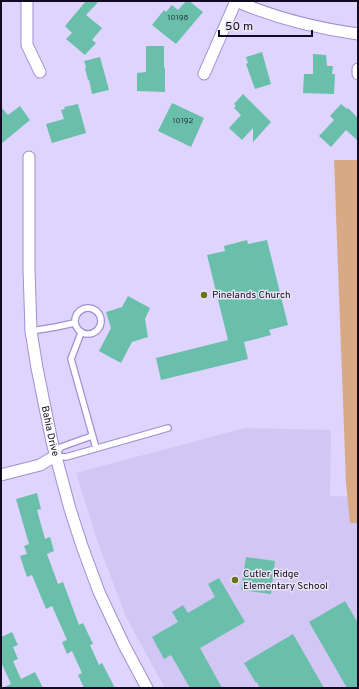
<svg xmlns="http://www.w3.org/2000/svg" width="359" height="689" font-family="Overpass,sans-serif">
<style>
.built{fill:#d2c6f4}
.green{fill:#d9a986}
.building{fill:#6abfab}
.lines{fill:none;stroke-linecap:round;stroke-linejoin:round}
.lane-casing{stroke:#a18fd0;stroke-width:8}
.street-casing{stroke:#a18fd0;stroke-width:13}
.lane{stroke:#fff;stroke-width:5.5}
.street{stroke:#fff;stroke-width:11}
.poi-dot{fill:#68731d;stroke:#e9e6f4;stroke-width:1.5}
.labels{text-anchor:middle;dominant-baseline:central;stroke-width:3;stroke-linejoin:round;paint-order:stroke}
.number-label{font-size:8px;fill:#283744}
.poi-label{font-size:10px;fill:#120a22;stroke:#e9e6f4;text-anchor:start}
.street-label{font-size:10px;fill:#120a22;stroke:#e9e6f4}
</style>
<rect width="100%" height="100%" fill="#ded4fd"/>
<path class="built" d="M245,428L331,430L330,496L358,497V688H165L126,617L98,543L76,473Z"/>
<path class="green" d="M334,160H358V523H350L346,483Z"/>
<path class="building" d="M86,1H99L86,15L102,28L92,40L96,43L85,55L66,39L72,33L65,26Z
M186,1H189L203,12L176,44L152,25L164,10L166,12L172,5L178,10Z
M146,46H164V68L165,67V92L137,91V73L146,72Z
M262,52L271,84L255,89L246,64L248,63L246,57Z
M313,54L326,55L327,66H333L332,74H335L334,94L303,93L304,74H313Z
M100,57L109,90L92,94L89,80H88L85,68L86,67L84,61Z
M243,94L271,122L253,142V128L242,140L229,128L241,115L234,108L236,106L234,104Z
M172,103L204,118L191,147L158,131Z
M78,104L86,133L52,143L46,124L64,119L61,110L65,109L64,107Z
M341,104L347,109L348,108L358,118V141L346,130L331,147L319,136L334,120L330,116Z
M20,106L30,120L1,144V107L8,115Z
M247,240L248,244L267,240L288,325L269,330L271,335L244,342L248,359L161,380L156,358L228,340L207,255L225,251L224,246Z
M128,296L150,308L145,319L148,337L132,342L121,363L99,351L111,328L106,312L122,307Z
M37,493L41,509L37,510L45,539L50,537L54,551L47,554L58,584L63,582L79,625L83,623L93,644L90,645L99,665L102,663L115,688H84L78,675L82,673L72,651L67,654L62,642L67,640L52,606L46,609L32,575L27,577L20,556L27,554L24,546L29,544L16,499Z
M246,557L275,561L271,594L241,590Z
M219,578L245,622L200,648L222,688H190L171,655L164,659L152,637L178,622L172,612L183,605L188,613L215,597L208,584Z
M345,601L358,623V688H347L309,622Z
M12,632L18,645L13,647L18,659L13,661L21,679L35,672L43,688H2L11,684L1,662V637Z
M293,634L324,688H260L257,682L256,683L244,663Z"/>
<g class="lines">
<g class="lane-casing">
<path id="lane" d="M75 321a13 13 0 1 1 26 0a13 13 0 1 1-26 0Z
M31,331L56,327L74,323
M81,333L71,359L96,448
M92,436L61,447L55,456L66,457L168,428"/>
</g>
<g class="street-casing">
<g id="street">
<path d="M27,1V45L40,72"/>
<path d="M236,1C275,18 316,28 358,34"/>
<path d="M358,69V74"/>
<path d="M204,74L236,1"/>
<path id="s1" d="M29,157V269L31,331L37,368L52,442L70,509L82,546L99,592L124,645L147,688"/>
<path d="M1,475L40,465L55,456"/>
</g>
</g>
<use href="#lane" class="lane"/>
<use href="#street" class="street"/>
</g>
<g class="poi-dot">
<circle cx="204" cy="295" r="4"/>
<circle cx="235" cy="580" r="4"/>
</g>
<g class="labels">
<g class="number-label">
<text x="178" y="18">10198</text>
<text x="183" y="121">10192</text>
</g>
<g class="poi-label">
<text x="212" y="295">Pinelands Church</text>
<text x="243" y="574">Cutler Ridge<tspan x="243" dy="12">Elementary School</tspan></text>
</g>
<g class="street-label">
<text stroke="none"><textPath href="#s1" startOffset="276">Bahia Drive</textPath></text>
</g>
</g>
<rect width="359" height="689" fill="none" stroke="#120a22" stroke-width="4"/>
<path d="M219 30v6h93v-6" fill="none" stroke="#120a22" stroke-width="2"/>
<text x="225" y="30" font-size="12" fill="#120a22" stroke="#e9e6f4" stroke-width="3" paint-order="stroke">50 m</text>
</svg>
